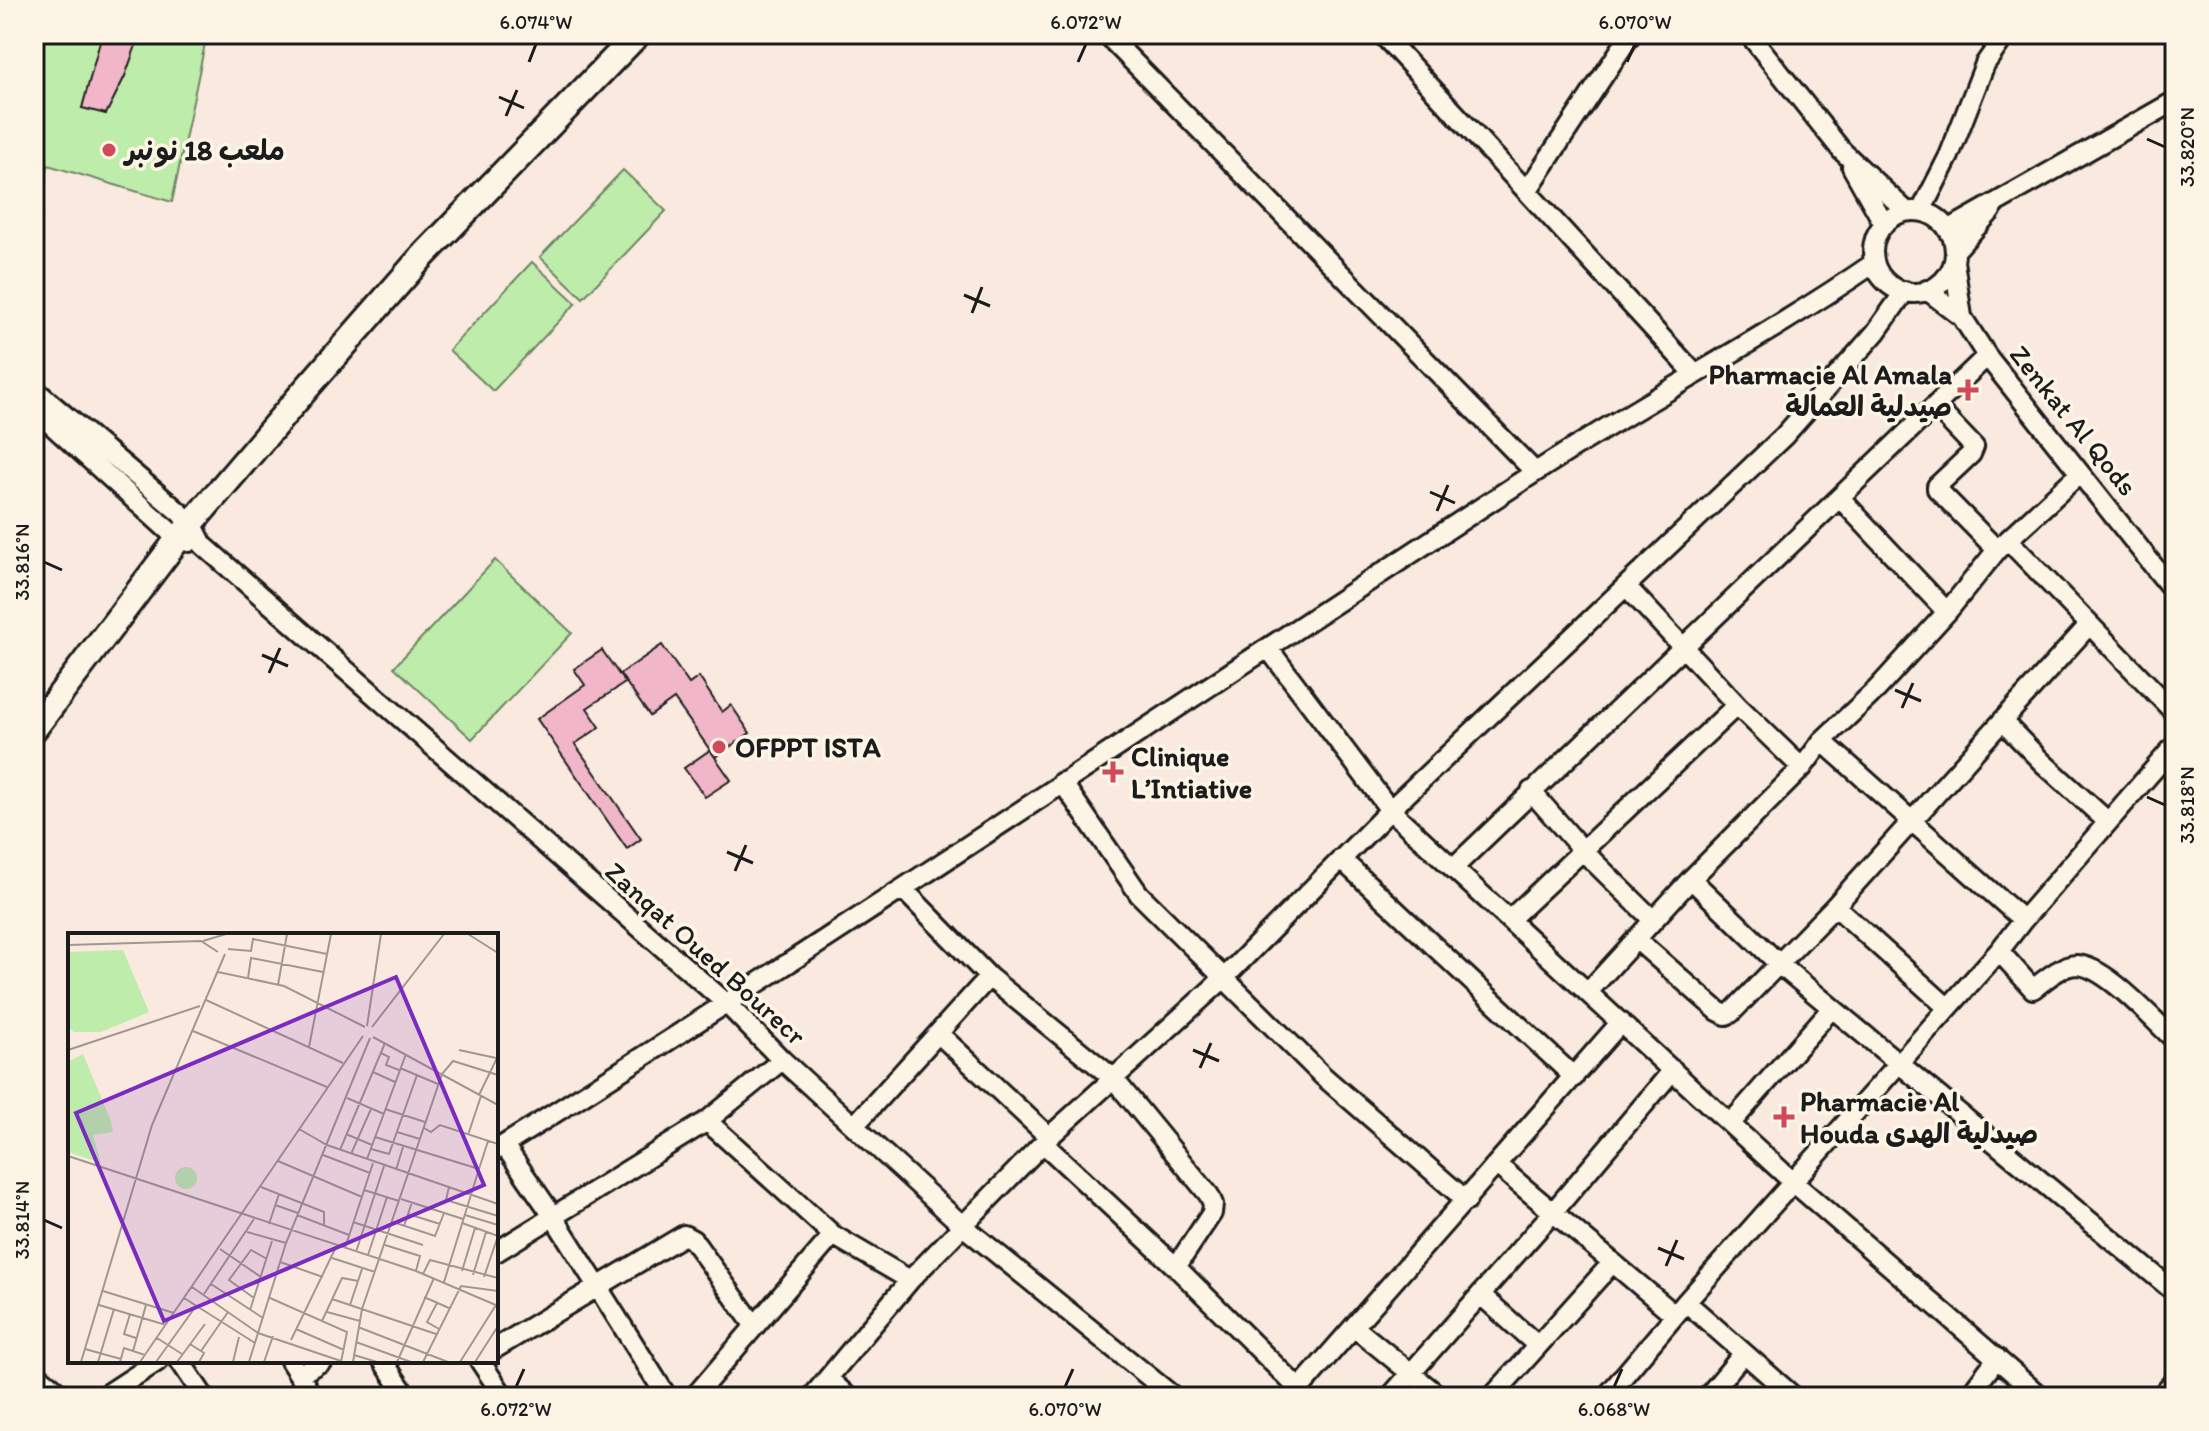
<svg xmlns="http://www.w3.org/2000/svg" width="2209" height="1431" font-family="Itim,'Playpen Sans Arabic',sans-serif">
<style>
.green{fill:#beecaa;stroke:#6d8463;stroke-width:2}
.building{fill:#f1b7c9;stroke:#1c1c1c;stroke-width:2}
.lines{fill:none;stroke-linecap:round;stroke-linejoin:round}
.minor-casing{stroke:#1c1c1c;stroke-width:24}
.major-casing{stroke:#1c1c1c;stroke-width:30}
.minor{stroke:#fcf5e5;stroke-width:18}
.major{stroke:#fcf5e5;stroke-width:24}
.ticks{fill:none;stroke:#1c1c1c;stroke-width:3}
.poi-dot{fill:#d1495b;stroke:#fcf5e5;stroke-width:3}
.labels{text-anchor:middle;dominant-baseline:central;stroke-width:7;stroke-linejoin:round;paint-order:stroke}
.poi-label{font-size:28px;font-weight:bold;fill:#1c1c1c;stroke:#fcf5e5;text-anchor:start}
.street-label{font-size:28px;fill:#1c1c1c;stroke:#fcf5e5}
.inset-road{fill:none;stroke:#a19791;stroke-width:2}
.view{fill:#7b2cbf;fill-opacity:0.15;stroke:#7b2cbf;stroke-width:4}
.inset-edge{fill:none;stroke:#1c1c1c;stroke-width:4}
.neatline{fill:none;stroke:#1c1c1c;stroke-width:3}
.ticks-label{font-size:20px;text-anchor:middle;fill:#1c1c1c}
</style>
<rect width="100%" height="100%" fill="#fae9df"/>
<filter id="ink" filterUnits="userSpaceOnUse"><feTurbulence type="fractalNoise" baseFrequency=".0125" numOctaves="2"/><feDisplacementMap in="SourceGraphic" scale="16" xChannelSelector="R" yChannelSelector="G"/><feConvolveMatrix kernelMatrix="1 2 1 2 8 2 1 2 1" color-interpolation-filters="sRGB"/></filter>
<g filter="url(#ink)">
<path class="green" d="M34,34H207L172,202L48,165L34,283Z
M623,170L666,211L583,298L540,257Z
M532,262L576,303L493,391L449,350Z
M495,560L572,633L472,739L394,667Z"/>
<path class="building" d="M102,34H140L125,76L106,114L82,108Z
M662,645L689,684L699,677L722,712L731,705L750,733L715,757L674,699L650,716L620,674Z
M602,650L625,683L587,708L600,727L575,744L641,839L627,849L537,719L585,685L574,669Z
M710,750L731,780L705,797L684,768Z"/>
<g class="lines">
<g class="minor-casing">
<path id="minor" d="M1106,34L1535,472
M1382,34L1694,373
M1749,34L1842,151L1906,211
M1852,167L1884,224
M1527,191L1631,34
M1921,211L1949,156L1985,64L2006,34
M1873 252a41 41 0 1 1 82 0a41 41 0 1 1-82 0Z
M1948,230L2175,101
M1955,251L1991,211
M1954,261L1962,317
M1927,290L1962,317L1987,356L2175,593
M34,389L192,523L203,545L726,1003L782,1060L963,1226L1174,1397
M1935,406L1974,447L1971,454L1937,486V489L1997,550
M34,409L169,531L178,539L189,542
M1840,498L1947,612
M2008,540L2175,713
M1626,586L1737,705L1802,768
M1268,648L1390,810L1793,1182L2041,1397
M2003,722L2043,763L2107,821
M1822,741L2023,920
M1062,782L1139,894L1323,1076L1467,1201
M1531,791L1584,852L1653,920
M1341,859L1574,1077
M1453,868L1987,356
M1691,879L1779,964L2175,1292
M903,889L989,977L1113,1078L1209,1195L1213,1204L1212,1213L1176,1267
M1835,906L1948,1008
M1509,920L1737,705
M1636,939L1718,1011L1726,1015L1731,1013L1835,906L2089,625
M1999,951L2033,989C2045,980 2060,966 2076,965C2105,965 2153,1020 2175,1040
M1588,992L1691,879L1802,768L1822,741L1877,689L1947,612L1997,550L2080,473
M939,1034L1049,1137
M707,1121L833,1235L910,1280
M1731,1123L1832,1008
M854,1126L989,977
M1043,1143L1176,1267L1299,1389
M504,1145L553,1216L667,1397
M496,1150C845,931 1186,700 1531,475C1644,401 1764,339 1874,263
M1497,1165L1675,1315
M496,1252L707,1121L782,1060
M1481,1295L1537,1345
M1686,1302L1794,1397
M1354,1327L1440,1397
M496,1348L684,1235L693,1240L754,1325
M180,1361L204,1397
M290,1361L313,1397
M383,1361L407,1397
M480,1361L504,1397
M34,1372L65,1397
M299,1375L322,1361
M828,1378L848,1397
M103,1397L158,1361
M694,1397L833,1235
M812,1397L910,1280L1049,1137L1224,978L1390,810L1784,436L1876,332L1905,291
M1292,1397L1621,1022
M1390,1397L1554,1211L1673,1070
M1492,1397L1612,1263
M1606,1397L1686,1302L1999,951L2023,920L2175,745
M1707,1397L1744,1353
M1968,1397L1997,1358
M2160,1397L2175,1380"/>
</g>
<g class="major-casing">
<path id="major" d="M34,729L178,539L306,389L420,259L638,34"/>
</g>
<use href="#minor" class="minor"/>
<use href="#major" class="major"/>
</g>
</g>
<path class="ticks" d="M529,62L536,44M1078,62L1086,44M1627,62L1635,44M499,97L524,108M506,116L517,90M2147,139L2165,147M964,295L990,306M972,313L982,287M1430,492L1455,503M1437,511L1448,485M44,562L62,570M262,655L288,666M269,673L280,648M1895,690L1921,701M1902,708L1913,683M2147,797L2165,805M727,852L753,863M735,871L746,845M1193,1050L1219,1061M1200,1068L1211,1043M44,1220L62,1228M1658,1248L1684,1259M1666,1266L1677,1240M516,1387L524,1369M1065,1387L1073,1369M1614,1387L1622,1369"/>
<g class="poi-dot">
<circle cx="109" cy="150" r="8"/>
<path d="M1964 378h8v8h8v8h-8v8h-8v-8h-8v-8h8z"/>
<circle cx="719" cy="747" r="8"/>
<path d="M1109 760h8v8h8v8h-8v8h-8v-8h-8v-8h8z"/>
<path d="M1780 1105h8v8h8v8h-8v8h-8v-8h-8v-8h8z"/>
</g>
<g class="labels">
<g class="poi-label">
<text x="125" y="150">ملعب 18 نونبر</text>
<text x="1952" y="374" text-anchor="end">Pharmacie Al Amala<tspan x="1952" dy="32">صيدلية العمالة</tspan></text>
<text x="735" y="747">OFPPT ISTA</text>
<text x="1131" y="756">Clinique<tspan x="1131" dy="32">L’Intiative</tspan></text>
<text x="1800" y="1101">Pharmacie Al<tspan x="1800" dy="32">Houda صيدلية الهدى</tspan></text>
</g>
<g class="street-label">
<text transform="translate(2074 420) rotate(51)">Zenkat Al Qods</text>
<text transform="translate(706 953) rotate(42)">Zanqat Oued Bourecr</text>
</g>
</g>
<g transform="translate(68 933)">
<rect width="430" height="430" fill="#fae9df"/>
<path d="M55,17L81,79L33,99H6L0,94V19ZM15,121L43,188L45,199L25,202L33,230L0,219V129ZM107 245a11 11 0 1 1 22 0a11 11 0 1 1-22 0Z" fill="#beecaa"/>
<path class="inset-road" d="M400,1L430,20M135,8L158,1M0,12L133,8L150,19M160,16L183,18L185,6L259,21M150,39L216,53L297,94M180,45L183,25L255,39M210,52L219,1M138,67L275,130M299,93L313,1M304,94L376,1M125,98L259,154M305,104L430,172M241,114L263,1M0,117L132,73M391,117L428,125M313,120L321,124L318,132L331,137M332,135L370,151M305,139L327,149M411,162L429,125M279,165L316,181M317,176L357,189M356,195L363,199L372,192L430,211M231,196L259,212L430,271M329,199L352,206M278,201L304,212M400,202L413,163M307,204L411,236L376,349M303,216L321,221L349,142M272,217L317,110M283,221L303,176M255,222L302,240M0,223L348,338L430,373M299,226L338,121M210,228L294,264M411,236L420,208M328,237L335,214M193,254L256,279V292M381,254L378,267L430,283M296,257L331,268M333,266L395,286M207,272L230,280M340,281L372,291M229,282L281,302M397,282L430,292M285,289L355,312M325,289L367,303L376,280M394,290L430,303M201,291L211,261M336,293L344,269M179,299L218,310M317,312L352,323L348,338M277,315L305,230M152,316L193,344M288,319L316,233M300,322L319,264M264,325L307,339M212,329L255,344M394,338L407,295M355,341L362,327L430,345M405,342L418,299M416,344L430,303M143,351L195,385M124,354L190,400L276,429M35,358L106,380M136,361L186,286M356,364L381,375M116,365L187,410M186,365L161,347L183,317L199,326M202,365L279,399L273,429M264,366L368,401M369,370L359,389L371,396M31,372L98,392M282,372L294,336M182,377L204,308M259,379L292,388M62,381L56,401L68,405M254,388L274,345L290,348M290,394L380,429M228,396L276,417M89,405L114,421M223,407L269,312M288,409L343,429M122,411L136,420L131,429M17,416L53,426M65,418L78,372M133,418L160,379M286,422L309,429M13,429L84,192L157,21M30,429L46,376M52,429L56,415L77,422M72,429L295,103M88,429L128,373M109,429L137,391M165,429L171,404M181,429L218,310L302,105M196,429L205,403M285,429L294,376L374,141L385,128L430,142M329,429L366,345M355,429L393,353L430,358M392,429L428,372M407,429L430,393"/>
<path class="view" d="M328,44L416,252L96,388L8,180Z"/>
<rect width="430" height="430" class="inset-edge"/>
</g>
<rect width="2209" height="1431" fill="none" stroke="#fcf5e5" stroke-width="88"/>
<rect x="44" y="44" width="2121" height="1343" class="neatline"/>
<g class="ticks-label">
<text x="536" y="29">6.074°W</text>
<text x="1086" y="29">6.072°W</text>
<text x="1635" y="29">6.070°W</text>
<text transform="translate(2187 147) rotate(-90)" y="7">33.820°N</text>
<text transform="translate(22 562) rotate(-90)" y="7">33.816°N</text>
<text transform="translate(2187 805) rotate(-90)" y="7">33.818°N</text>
<text transform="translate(22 1220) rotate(-90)" y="7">33.814°N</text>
<text x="516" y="1416">6.072°W</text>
<text x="1065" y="1416">6.070°W</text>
<text x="1614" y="1416">6.068°W</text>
</g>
</svg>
